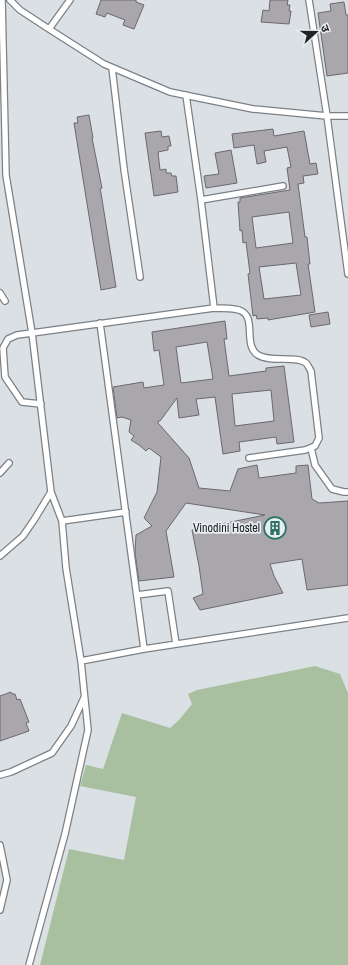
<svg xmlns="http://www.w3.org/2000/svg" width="348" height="965" font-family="'Archivo Narrow','Noto Sans Devanagari',sans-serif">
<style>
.green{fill:#a8c0a0}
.building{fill:#a9a7ac;stroke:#6b686e;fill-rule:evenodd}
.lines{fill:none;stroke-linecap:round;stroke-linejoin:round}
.service-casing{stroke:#7c8186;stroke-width:8}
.service{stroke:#fff;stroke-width:5.5}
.labels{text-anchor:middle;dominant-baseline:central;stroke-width:3.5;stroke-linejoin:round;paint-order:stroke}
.poi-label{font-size:12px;fill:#202224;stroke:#e8edf2;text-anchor:end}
</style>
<rect width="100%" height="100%" fill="#dbe0e5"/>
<path class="green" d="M315,666L340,674L348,693V965H40L69,849L124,860L136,797L80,786L86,765L103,769L122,713L170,728L179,720L192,704L188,694L197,690Z"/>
<path class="building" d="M101,0H136V2L144,5L134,29L123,25L125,20L107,13L105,17L96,14Z
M270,0H288L287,5H290L289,11H291L289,24L261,22L263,10L269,11Z
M344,2L346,15H348V73L327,76L318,13L331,11L330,4Z
M89,115L93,138H92L102,188L100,189L101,193L116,287L101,290L74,123H78L77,117Z
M273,129L274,136L304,131L310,164L316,163L318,174L303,176L304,183L298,184L305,237H307L310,264H308L315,312L268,320V318L257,319L256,315L253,316L248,274L250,273L246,242L243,243L242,230L240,231L238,202H240V198L290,190L287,168L291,167L287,147L264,151L266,162L257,164L254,145L234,148L232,134ZM289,212L293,243L256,248L252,217ZM296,263L301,295L264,299L259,267Z
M161,131L162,137L169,136L171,146H168V150L158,152L160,170L166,169V173H171L172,176H176L178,192L154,196L145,133Z
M231,150L237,183L206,188L204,176L219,174L215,153Z
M328,312L330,324L311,327L309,315Z
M225,321L227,339H224L229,376L266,371V368L284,366L294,442L277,444L276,437L239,442L240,451L223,454L215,397L196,399L199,415L179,418L177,398L160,421H158V423L189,458L199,488L230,491L238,469L257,465L259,478L296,473V466L308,465L312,499L319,503L348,501V585L307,590L302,559L270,564L274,576L283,593L200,610L193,598L203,594L199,566L192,530L265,515L186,503L166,531L174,577L139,581L135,553L136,535L152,526L144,518L157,492L161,457L149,448L146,451L139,445L131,440L134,436L129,432L131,420L122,417L117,418L113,387L143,382L144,388L164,385L159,350L154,351L152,332ZM207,342L213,379L181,383L176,347ZM271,390L274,421L235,426L232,394Z
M11,692L12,694H15L17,700L20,699L29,722L26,723L29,731L0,741V696Z"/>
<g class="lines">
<g class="service-casing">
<path id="service" d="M2,0L6,175L32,333L51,492L62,521L66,568L81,661L88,730L65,834L29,965
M10,0L20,10L49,29L104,64L170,92L253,109L327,116H348
M309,0L327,116L348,274
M49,29L70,0
M112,68L124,169L140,277
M186,95L201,200L214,308
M201,200L283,186
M0,293L5,301
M100,323L144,649
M41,404L22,402L5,377L3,348L8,339L17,335L32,333L214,308C222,308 232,308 239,310C258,316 242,345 258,355C271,363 296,355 306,363C308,365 309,368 311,371L319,438L315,446L305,450L249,458
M311,448L315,465L332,489L344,492H348
M0,473L9,463
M62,521L126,512
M0,556L23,536L34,520L51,492
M137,595L168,591L176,644
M81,661L144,649L348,618
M0,775L11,772L52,753L71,726L84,698
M0,845L7,880L0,910"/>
</g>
<use href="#service" class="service"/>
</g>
<defs>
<g id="building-ring" transform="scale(1.15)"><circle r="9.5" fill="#e8edf2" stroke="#2e7265" stroke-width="1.5"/><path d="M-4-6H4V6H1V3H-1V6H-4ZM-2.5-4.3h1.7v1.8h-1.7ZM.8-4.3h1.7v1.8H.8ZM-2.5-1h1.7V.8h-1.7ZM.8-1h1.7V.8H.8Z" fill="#2e7265"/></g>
</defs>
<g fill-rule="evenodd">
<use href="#building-ring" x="275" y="528"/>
</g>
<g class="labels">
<g class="poi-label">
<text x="260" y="528">Vinodini Hostel</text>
</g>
</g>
<g transform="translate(316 32) rotate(69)" stroke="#e8edf2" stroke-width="3" paint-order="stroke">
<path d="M0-3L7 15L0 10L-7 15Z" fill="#202224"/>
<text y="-6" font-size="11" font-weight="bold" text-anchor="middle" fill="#202224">उ</text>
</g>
</svg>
